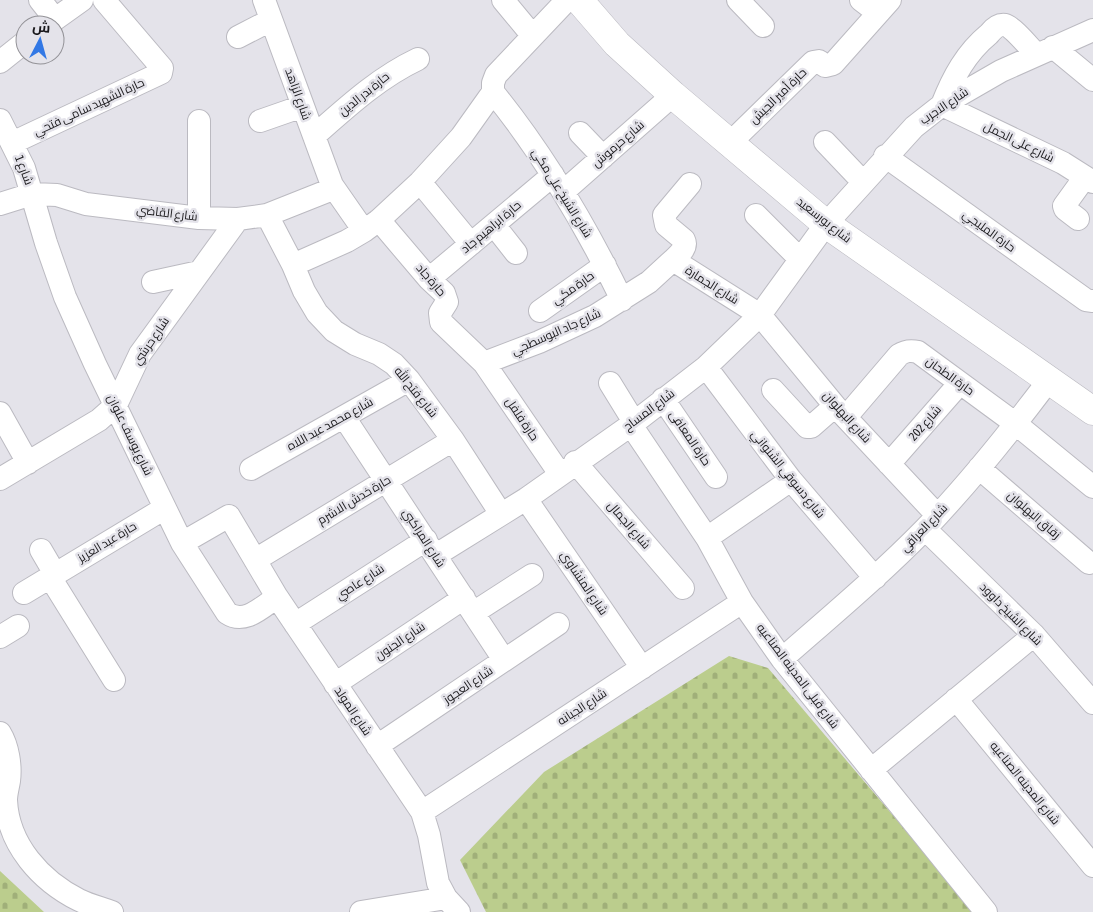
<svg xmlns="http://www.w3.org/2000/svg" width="1093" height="912" font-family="'Asap Condensed',Cairo,sans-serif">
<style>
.cemetery{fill:url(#cemetery-stones)}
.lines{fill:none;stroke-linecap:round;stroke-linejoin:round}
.minor-casing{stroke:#bbbac1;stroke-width:24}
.tertiary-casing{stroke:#bbbac1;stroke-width:29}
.minor{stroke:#fff;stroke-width:22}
.tertiary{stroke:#fff;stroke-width:28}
.labels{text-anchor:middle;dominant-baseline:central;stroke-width:5;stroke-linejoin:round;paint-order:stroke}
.street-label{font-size:12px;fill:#19181b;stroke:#e4e3ea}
</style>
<defs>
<pattern id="cemetery-stones" width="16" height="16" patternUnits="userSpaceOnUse" patternTransform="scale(1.25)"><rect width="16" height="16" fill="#bbcd8d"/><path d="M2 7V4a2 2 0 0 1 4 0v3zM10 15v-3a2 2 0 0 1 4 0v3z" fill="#a0af79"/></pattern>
</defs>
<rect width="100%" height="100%" fill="#e4e3ea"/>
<path class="cemetery" d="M729,656L768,668L975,912H486L460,860L544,772Z
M0,871L44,912H0Z"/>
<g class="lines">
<g class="minor-casing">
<path id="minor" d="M40,0L55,19
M503,0L532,35
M738,0L763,26
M861,0L878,13
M47,25L82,0
M238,37L271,20
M1053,47L1093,80
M1036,54C1030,48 1013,27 1005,25C998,24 993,29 989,34C966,53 953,77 942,105L1063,163L1093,182
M0,62L25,42
M493,92C545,156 586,226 622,300
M0,120L24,168L46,243L65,297L95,364L182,543L227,613C245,625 262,607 277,597
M260,121L303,106
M580,133L603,157
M314,136C347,107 378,78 418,59
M825,142L863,182
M12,143L161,73L162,68L104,0
M730,143L813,62L819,61L825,66L833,64L890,0
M885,156L1086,300L1093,301
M420,182L471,244
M690,184L664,215L666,225L684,240C688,248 678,255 673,260L760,315L835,406L937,515
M332,185L364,231
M563,192L673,95
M0,204L32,194L57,195L86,204L199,218L238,219L267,215L330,190L332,185L264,0
M267,215L293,265L304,291L317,313L334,331L355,344L379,354L394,364L409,380L453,440L501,514
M756,215L800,259
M199,218V121
M1078,219L1065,209L1064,206L1085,177
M379,220L429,279L444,293L447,302L440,313L441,322L484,363L560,474
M494,225L516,253
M293,265L347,241L364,231L379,220L420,182L461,137L493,92V83L496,75L567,0
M429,279L553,175
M153,282L199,272
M540,311L605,265
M484,363L539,342L595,316L649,282L673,260
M706,367L791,480L875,578
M610,383L634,422
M773,390L807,427H811L835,406
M663,399L716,477
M0,413L28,463
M344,417L504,660
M846,417L899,355C905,351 910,350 918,352L1016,424L1093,487
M631,425L707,538L742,602L782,659L986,912
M575,462L683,588
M889,464L960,383
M979,468L1089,563
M251,469L409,380
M0,479L99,420L116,405L140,354L238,219
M526,499L642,668
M925,529L1034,635L1093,703
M707,538L791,480
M182,543L229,516L277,597L422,812L429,835L438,883L446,898L459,912
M41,550L55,574
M436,555L526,499L631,425L706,367L760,315L826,224L914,127L942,105L1001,71L1093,30
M255,560L453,440
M50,577L114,680
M24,593L165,508
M473,613L532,575
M295,624L426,540
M0,637L18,626
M782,659C831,616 880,575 925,529C970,482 1010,432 1049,380
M335,684L464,598
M956,699L1093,866
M0,733C8,746 11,766 9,781C8,787 6,794 6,800C8,845 41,881 79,900C89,905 101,908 112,912
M377,746L558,624
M871,770L1034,635
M422,812L742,602
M361,912L446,898"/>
</g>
<g class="tertiary-casing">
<path id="tertiary" d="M579,0L617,44L673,95L826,224L1093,411"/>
</g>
<use href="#minor" class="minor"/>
<use href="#tertiary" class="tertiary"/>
</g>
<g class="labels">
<g class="street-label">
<text transform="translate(298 94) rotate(70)">شارع الزاهد</text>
<text transform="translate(364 94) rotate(-39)">حارة بدر الدين</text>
<text transform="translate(778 96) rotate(-44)">حارة أمير الجيش</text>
<text transform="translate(944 106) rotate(-34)">شارع الاجرب</text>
<text transform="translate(89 107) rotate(-25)">حارة الشهيد سامى فتحي</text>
<text transform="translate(1019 142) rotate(26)">شارع على الجمل</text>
<text transform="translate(618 144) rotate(-41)">شارع حرموش</text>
<text transform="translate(24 170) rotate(69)">شارع 1</text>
<text transform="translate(562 193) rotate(58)">شارع الشيخ على مكي</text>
<text transform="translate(167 213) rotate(7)">شارع القاضي</text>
<text transform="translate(824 220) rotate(38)">شارع بورسعيد</text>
<text transform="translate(491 227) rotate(-40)">حارة ابراهيم جاد</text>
<text transform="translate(989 231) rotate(36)">حارة المليجي</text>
<text transform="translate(431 280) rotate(49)">حارة جاد</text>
<text transform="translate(712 285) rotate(32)">شارع الجمارة</text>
<text transform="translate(573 288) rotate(-35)">حارة مكي</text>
<text transform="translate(556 332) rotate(-24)">شارع جاد البوسطجي</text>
<text transform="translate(151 341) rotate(-56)">شارع حرشي</text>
<text transform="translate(950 376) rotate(36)">حارة الطحان</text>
<text transform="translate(416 392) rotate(51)">شارع فتح الله</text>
<text transform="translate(649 410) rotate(-37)">شارع المساح</text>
<text transform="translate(847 417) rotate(48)">شارع البهلوان</text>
<text transform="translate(522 419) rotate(56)">حارة فلفل</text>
<text transform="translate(925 423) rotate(-49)">شارع 202</text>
<text transform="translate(330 424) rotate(-29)">شارع محمد عبد اللاه</text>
<text transform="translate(130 435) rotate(64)">شارع يوسف علوان</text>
<text transform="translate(690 438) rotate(56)">حارة المعافى</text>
<text transform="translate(788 474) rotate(51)">شارع دسوقي الشنواني</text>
<text transform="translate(354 500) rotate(-31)">حارة خدش الاشرم</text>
<text transform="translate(1034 515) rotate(41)">زقاق البهلوان</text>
<text transform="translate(629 525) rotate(49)">شارع الجمال</text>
<text transform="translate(924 528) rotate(-46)">شارع العراقي</text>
<text transform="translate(424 538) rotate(57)">شارع المراكبي</text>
<text transform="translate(107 542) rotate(-31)">حارة عبد العزيز</text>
<text transform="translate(360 582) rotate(-33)">شارع عاصي</text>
<text transform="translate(584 583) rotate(56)">شارع المنشاوي</text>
<text transform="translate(1011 614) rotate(45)">شارع الشيخ داوود</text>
<text transform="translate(400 641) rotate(-34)">شارع الجنون</text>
<text transform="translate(798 676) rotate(53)">شارع قبلى المدينه الصناعيه</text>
<text transform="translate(468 685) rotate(-34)">شارع العجوز</text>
<text transform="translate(582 707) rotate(-33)">شارع الجبانه</text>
<text transform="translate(353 711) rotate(56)">شارع المولد</text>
<text transform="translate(1025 783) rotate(51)">شارع المدينه الصناعيه</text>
</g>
</g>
<g transform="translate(40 40) rotate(6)"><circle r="24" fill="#e4e3ea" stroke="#939297"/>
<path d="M0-4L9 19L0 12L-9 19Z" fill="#3278e5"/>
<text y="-8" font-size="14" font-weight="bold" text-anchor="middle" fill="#19181b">ش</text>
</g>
</svg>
